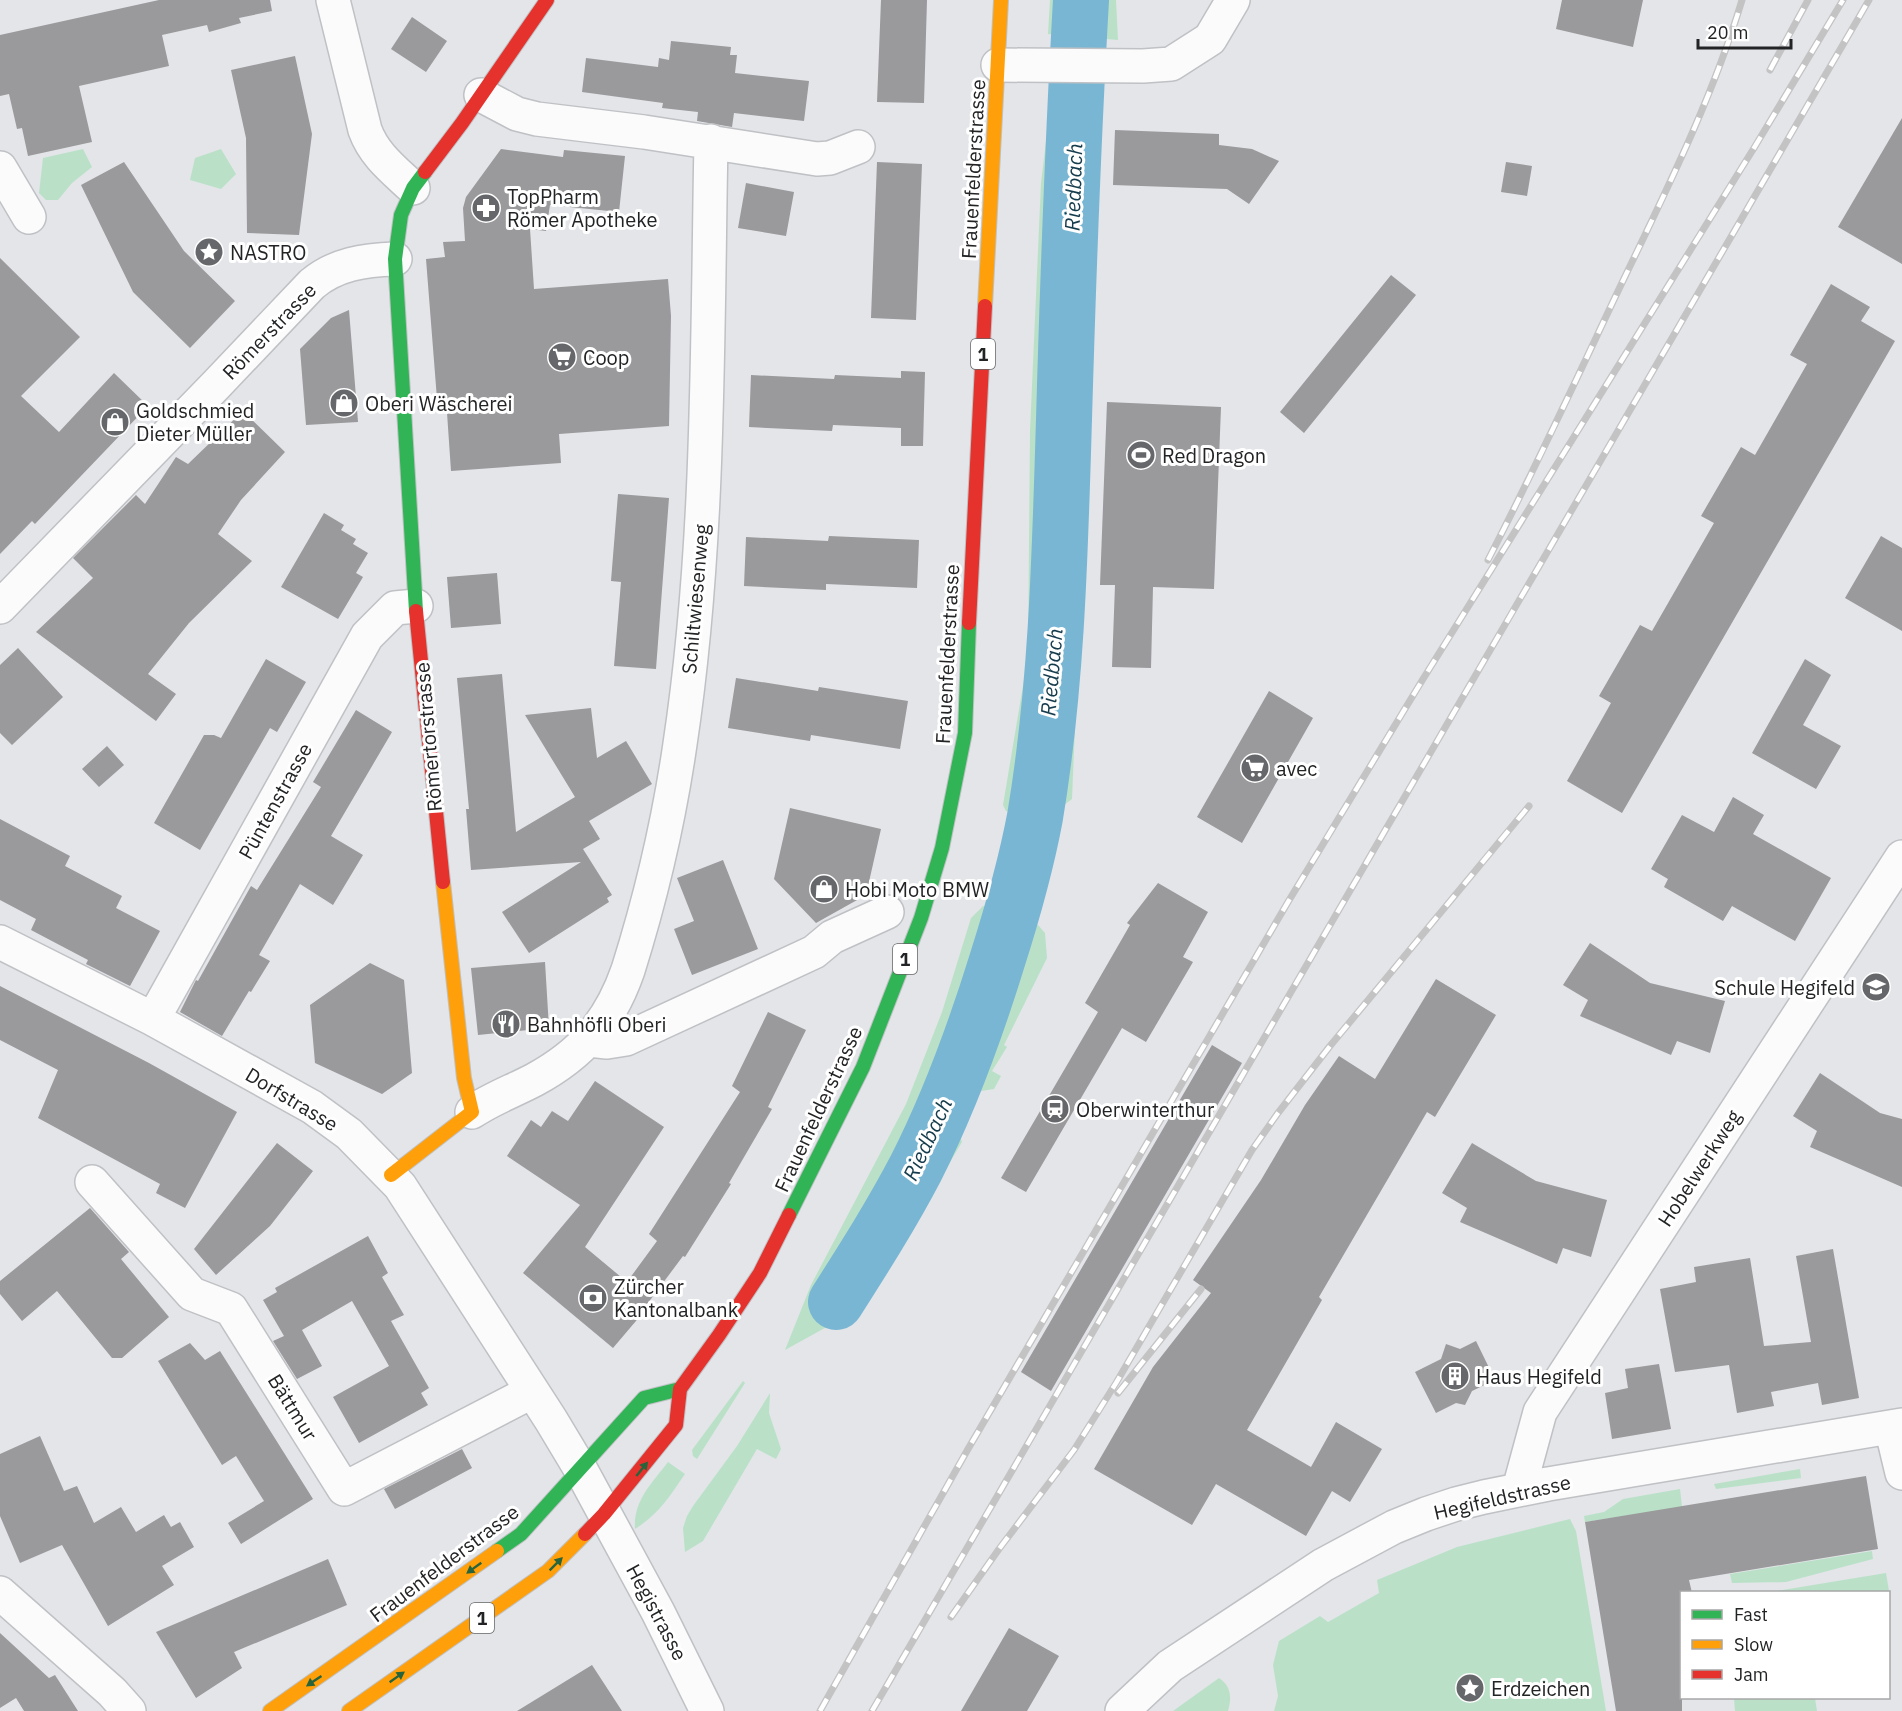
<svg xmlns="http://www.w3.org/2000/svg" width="1902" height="1711" font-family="'IBM Plex Sans',sans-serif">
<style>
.green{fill:#bae1c8}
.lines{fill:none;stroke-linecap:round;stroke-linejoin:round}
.river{stroke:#79b6d3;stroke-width:56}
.building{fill:#9a999b}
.street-casing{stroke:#bfc1c4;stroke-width:36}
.fast-casing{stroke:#bfc1c4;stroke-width:16}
.slow-casing{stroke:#bfc1c4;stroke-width:16}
.jam-casing{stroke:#bfc1c4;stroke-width:16}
.street{stroke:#fbfbfc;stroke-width:33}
.fast{stroke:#30b455;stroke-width:14}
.slow{stroke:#ff9f0a;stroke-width:14}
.jam{stroke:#e5322d;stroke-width:14}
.rail-casing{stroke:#c3c3c4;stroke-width:7}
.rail{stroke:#fff;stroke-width:4.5;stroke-dasharray:14;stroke-linecap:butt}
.oneway{fill:#28643b}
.labels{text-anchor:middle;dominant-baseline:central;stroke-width:6;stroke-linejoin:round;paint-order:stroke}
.shield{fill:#fff;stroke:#646566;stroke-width:1.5}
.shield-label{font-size:18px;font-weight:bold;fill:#222325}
.street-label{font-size:20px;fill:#222325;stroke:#fff}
.poi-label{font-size:20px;fill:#222325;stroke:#fff;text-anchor:start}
.water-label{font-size:21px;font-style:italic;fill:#153c4d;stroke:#fff}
</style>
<rect width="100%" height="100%" fill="#e3e5e9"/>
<path class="green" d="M1050,0H1116L1118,40L1048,34Z
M1051,100H1089L1097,111L1095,251L1072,799L1044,820L1006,811L1003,805L1028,656L1030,431L1041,183Z
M83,149L92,167L72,183L58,200H46L39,193L43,158Z
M221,149L236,174L221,189L190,180L195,158Z
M983,906L1022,914L1039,926L1045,933L1047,958L1004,1045L1007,1047L992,1071L1001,1076L994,1089L981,1091L958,1131L962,1142L858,1317L852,1313L785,1350L811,1285L906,1104L942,1012L971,918Z
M743,1381L745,1383L697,1459L693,1456L692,1450Z
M770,1393L769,1413L781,1449L776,1459L757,1449L703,1541L685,1552L683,1528L687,1516L693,1506L737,1446Z
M668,1462L685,1474C669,1497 659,1514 635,1529C633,1501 652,1483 668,1462Z
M1800,1469L1801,1478L1716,1489L1714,1484Z
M1680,1489L1682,1507L1585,1522L1584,1516L1604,1512L1623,1499Z
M1570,1519L1576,1531L1606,1711H1274L1278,1696L1273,1665L1279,1641L1320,1616L1328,1622L1379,1593L1377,1580L1457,1547Z
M1872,1551L1873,1559L1786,1582L1732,1583L1730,1574Z
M1886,1573L1890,1597H1889L1888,1592H1771Z
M1219,1678C1231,1686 1232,1697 1228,1711H1173Z
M1734,1698H1815L1817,1711H1735Z"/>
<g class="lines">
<path class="river" d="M836,1302C864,1258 892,1214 916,1168C950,1101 975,1032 997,961C1012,914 1026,865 1035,817C1057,686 1060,552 1064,419C1068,279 1073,140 1081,0"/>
</g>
<path class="building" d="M159,0H270L272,11L239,18L241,23L209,32L207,25L162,35L169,66L79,86L92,142L28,156L22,128L17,129L9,94L0,96V35Z
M881,0H927L924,103L877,102Z
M1562,0H1643L1633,47L1556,29Z
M412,17L447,41L426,72L391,49Z
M671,41L731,47L730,55H737L735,73L809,81L804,121L734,113L732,127L697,121L698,112L662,108L663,103L582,92L586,58L658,67L659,58L669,60Z
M295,56L312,134L299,235L247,233L246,138L231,70Z
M1902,118V264L1838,227Z
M1115,130L1219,134V145L1252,149L1279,161L1249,204L1227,189L1113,185Z
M501,149L563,157L564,150L625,156L619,212L550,205L546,231L530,229L534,289L668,279L671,316L669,426L559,434L561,463L451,471L446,398L437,399L426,259L445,257L443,242L465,241L463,208L466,197Z
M124,162L184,251L235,301L190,348L133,292L81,185Z
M877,162L922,164L916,320L871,318Z
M1506,162L1532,166L1527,196L1501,192Z
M746,183L794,192L786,236L738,228Z
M0,258L80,337L21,396L59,432L114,373L148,406L35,524L32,521L0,554Z
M1391,275L1416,295L1304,433L1280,412Z
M1831,284L1870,307L1861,321L1895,341L1622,813L1567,781L1611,703L1599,696L1640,625L1652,631L1714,523L1701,516L1741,447L1755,455L1807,364L1790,355Z
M349,310L358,422L306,425L300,349L331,318Z
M901,371L925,372L923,446H901V428L833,425L832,431L749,427L751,375L834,379L835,375L901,378Z
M1107,402L1221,407L1214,589L1153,587L1151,668L1112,667L1115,585H1100Z
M243,411L285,452L241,500L218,534L252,561L189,623L148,674L176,694L156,721L36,632L93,578L73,558L136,495L145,504L176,457L188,464Z
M618,494L669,498L656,669L614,666L621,582L611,581Z
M324,513L344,525L341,530L356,539L353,544L368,553L356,573L363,577L338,619L281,587Z
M829,536L919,540L917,588L826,584V590L744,586L746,537L828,541Z
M1881,536L1902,548V631L1845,598Z
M497,573L501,624L451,628L447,577Z
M18,648L63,697L12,745L0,733V665Z
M266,659L306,682L277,732L270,728L200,850L154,823L204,735H214L221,738Z
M1805,659L1831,675L1803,725L1841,746L1816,789L1752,753Z
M502,674L516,832L575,797L525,715L591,708L597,758L626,741L652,784L589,821L600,839L583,849L612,895L607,898L609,902L529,953L502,912L581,862L471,870L466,809H469L457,678Z
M736,678L818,691L819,687L908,701L900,749L811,735L810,741L728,728Z
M1269,691L1313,718L1242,843L1197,817Z
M356,710L392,732L331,836L363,855L333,905L300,884L259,955L270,961L251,992L249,991L222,1036L180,1012L196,980L198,981L251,886L257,890L321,787L313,782Z
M107,746L124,765L99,787L82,769Z
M1733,797L1764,815L1753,834L1831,878L1795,941L1732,906L1723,921L1664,887L1668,879L1651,869L1682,815L1714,832Z
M790,808L881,829L866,895L816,923L774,879Z
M0,819L70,856L65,866L122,896L116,908L160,931L130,986L86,964L88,960L31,930L36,919L0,900Z
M723,860L758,949L692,975L674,929L694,921L677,878Z
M1158,883L1208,912L1183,957L1193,962L1146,1042L1122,1028L1026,1192L1001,1178L1098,1012L1085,1003L1130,925L1127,923Z
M1590,943L1650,983L1725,1001L1710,1053L1677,1041L1671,1055L1580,1016L1588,1000L1563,985Z
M545,962L549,1028L478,1035L471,968Z
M370,963L404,980L412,1073L382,1094L315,1063L310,1005Z
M1436,979L1496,1015L1435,1117L1427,1112L1319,1297L1322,1300L1247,1430L1311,1467L1336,1422L1382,1449L1350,1502L1332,1491L1306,1536L1216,1484L1192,1525L1094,1469L1153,1367L1211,1293L1193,1280L1261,1180L1305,1105L1339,1056L1375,1079Z
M0,986L149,1063L237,1112L185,1208L156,1193L160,1184L38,1118L58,1070L0,1040Z
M768,1012L806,1030L768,1107L772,1109L729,1183L731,1184L685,1257L683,1256L645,1307L647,1308L613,1348L523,1273L580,1205L507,1156L531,1120L541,1127L552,1111L568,1121L595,1081L664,1127L585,1247L627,1282L657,1241L649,1234L740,1092L732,1086Z
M1212,1045L1242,1063L1051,1391L1021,1372Z
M1820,1073L1880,1113L1902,1119V1187L1810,1147L1817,1131L1793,1116Z
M277,1143L313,1171L270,1226L216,1275L194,1249Z
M1472,1143L1536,1181L1607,1200L1591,1257L1563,1248L1557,1264L1460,1222L1467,1208L1442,1193Z
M90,1208L129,1252L121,1259L169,1317L122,1358H112L57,1291L22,1321L0,1294V1281Z
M368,1236L388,1273L382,1277L404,1315L391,1321L429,1388L421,1393L428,1405L359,1443L333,1397L389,1366L352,1301L302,1330L322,1366L297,1379L273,1341L284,1336L263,1300L277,1292L275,1288Z
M1833,1249L1859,1398L1822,1405L1818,1383L1771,1392L1774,1406L1737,1413L1729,1365L1675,1372L1660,1289L1696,1282L1694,1267L1750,1258L1764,1346L1811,1342L1796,1256Z
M1476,1341L1495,1380L1472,1391L1465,1405L1456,1403L1436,1413L1415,1372L1441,1359L1446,1344L1460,1349Z
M190,1343L205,1360L220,1351L313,1499L241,1544L228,1523L264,1501L236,1456L222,1465L158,1361Z
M1659,1364L1671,1429L1612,1439L1605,1393L1628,1388L1625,1369Z
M40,1436L64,1491L77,1486L94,1523L121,1507L136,1532L164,1515L171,1527L180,1522L194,1547L162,1566L174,1585L108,1626L62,1545L20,1563L0,1516V1454Z
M462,1449L472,1468L395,1509L384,1489Z
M1866,1476L1878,1549L1689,1580L1692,1593H1682V1711H1616L1585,1522Z
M328,1559L347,1605L234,1652L242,1668L196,1698L156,1632Z
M1009,1628L1059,1656L1027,1711H961Z
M0,1633L49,1678L55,1675L78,1711H24L16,1698L0,1708Z
M592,1665L622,1711H517Z"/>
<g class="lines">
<g class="street-casing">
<path id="street" d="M333,0L365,130C374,155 394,170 413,188
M998,65L1143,66L1171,64L1210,39L1233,0
M481,95L517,114L537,119L644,132L817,159L830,158L858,147
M0,168L29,217
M0,607L216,385L312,284C336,264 364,260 395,259
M0,942L153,1019L312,1107L349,1134L400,1186L551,1420L581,1470L658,1612L707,1711
M153,1019L367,636L395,608L416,606
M589,1040L607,1042L626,1039L814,952L832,937L887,912
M472,1112C491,1099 513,1091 534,1080C582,1054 610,1022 628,970C651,897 669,820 680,744C710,545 707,342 711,141
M92,1182L192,1294L231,1309L344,1489L531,1392
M1891,1427L1902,1473
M1519,1489L1540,1412L1902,857
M0,1593L112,1692L129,1711
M1122,1711L1170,1666L1323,1565L1394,1527L1426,1514L1456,1504L1484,1497L1548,1484L1902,1425"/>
</g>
<g class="fast-casing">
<path id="fast" d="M416,611L395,259L401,215L413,188L425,172
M789,1215L863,1067L921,918L942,848L965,733L969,623
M497,1551L521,1534L644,1398L680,1389"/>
</g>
<g class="slow-casing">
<path id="slow" d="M985,306L1001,0
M391,1175L472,1112L464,1078L443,882
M270,1711L497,1551
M349,1711L548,1571L585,1534"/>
</g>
<g class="jam-casing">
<path id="jam" d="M425,172L462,123L547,0
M416,611L443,882
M969,623L985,306
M585,1534L604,1514L676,1425L680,1389L719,1335L760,1273L789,1215"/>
</g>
<use href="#street" class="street"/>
<use href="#fast" class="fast"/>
<use href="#slow" class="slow"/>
<use href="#jam" class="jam"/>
<g class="rail-casing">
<path id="rail" d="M1770,70L1808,0
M1488,560C1534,471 1576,380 1619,289C1664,195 1712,100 1742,0
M1118,1393L1201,1289
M951,1617L999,1549L1074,1450L1116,1383L1252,1150L1278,1113L1330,1046L1529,806
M820,1711L968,1449L1288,902L1423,679L1754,148L1843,0
M872,1711L1869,0"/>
</g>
<use href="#rail" class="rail"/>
</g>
<defs><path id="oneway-solid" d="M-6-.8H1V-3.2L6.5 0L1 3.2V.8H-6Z" transform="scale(1.5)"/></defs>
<g class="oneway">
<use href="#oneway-solid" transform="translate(642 1469) rotate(-51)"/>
<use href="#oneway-solid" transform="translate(556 1564) rotate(-45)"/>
<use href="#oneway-solid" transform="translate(474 1568) rotate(144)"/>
<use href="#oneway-solid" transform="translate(397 1677) rotate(-35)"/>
<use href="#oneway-solid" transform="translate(314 1681) rotate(146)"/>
</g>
<defs>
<g id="pharmacy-disc" transform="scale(1.5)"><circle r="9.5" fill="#66676a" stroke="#fff"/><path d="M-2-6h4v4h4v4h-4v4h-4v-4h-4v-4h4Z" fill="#fff"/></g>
<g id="sight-disc" transform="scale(1.5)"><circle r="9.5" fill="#66676a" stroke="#fff"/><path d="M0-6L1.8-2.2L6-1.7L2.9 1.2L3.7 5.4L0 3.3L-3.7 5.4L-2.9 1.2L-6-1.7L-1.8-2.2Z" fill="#fff"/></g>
<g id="supermarket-disc" transform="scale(1.5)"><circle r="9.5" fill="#66676a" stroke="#fff"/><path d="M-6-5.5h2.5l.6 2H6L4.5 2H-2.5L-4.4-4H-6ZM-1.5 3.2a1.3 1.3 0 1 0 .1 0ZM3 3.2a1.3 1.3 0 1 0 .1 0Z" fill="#fff"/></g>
<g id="shop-disc" transform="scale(1.5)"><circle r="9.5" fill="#66676a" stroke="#fff"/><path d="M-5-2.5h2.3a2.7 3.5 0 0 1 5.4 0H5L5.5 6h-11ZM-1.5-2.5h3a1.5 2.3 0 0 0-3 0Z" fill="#fff"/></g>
<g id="stadium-disc" transform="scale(1.5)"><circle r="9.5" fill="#66676a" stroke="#fff"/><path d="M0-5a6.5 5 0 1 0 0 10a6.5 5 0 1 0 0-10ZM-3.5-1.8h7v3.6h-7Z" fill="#fff"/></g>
<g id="school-disc" transform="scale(1.5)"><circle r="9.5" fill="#66676a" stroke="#fff"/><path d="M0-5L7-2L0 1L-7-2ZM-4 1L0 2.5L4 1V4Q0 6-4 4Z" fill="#fff"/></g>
<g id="restaurant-disc" transform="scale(1.5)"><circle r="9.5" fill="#66676a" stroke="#fff"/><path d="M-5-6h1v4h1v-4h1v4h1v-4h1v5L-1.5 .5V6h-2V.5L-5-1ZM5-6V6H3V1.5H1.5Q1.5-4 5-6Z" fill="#fff"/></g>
<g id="station-disc" transform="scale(1.5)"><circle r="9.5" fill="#66676a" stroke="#fff"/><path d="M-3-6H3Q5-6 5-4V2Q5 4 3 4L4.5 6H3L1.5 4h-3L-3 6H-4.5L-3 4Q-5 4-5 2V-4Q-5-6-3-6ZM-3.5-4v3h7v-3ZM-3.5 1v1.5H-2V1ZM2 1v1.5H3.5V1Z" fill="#fff"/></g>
<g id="bank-disc" transform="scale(1.5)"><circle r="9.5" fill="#66676a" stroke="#fff"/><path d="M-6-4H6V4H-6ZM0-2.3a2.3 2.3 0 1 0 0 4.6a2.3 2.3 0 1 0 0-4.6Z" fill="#fff"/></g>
<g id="building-disc" transform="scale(1.5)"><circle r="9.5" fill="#66676a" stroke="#fff"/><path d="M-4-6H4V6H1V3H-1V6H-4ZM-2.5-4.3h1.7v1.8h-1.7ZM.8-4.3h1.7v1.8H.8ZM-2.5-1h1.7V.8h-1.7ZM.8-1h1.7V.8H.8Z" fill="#fff"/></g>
</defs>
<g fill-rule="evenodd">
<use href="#pharmacy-disc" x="486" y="208"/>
<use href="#sight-disc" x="209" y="252"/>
<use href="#supermarket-disc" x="562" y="357"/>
<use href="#shop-disc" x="344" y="403"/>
<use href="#shop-disc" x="115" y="422"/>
<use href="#stadium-disc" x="1141" y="455"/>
<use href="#supermarket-disc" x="1255" y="768"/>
<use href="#shop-disc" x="824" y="889"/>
<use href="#school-disc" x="1876" y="987"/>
<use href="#restaurant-disc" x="506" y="1024"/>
<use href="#station-disc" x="1055" y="1109"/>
<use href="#bank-disc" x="593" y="1298"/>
<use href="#building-disc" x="1455" y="1376"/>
<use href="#sight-disc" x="1470" y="1688"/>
</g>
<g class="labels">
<g class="shield">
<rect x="971" y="339" width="24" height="30" rx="4.5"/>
<rect x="893" y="944" width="24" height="30" rx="4.5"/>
<rect x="470" y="1603" width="24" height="30" rx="4.5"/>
</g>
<g class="shield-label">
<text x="983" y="354">1</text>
<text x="905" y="959">1</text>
<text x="482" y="1618">1</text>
</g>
<g class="street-label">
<text transform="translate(973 169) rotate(-87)">Frauenfelderstrasse</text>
<text transform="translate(269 331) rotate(-46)">Römerstrasse</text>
<text transform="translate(695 599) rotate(-85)">Schiltwiesenweg</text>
<text transform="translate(947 654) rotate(-87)">Frauenfelderstrasse</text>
<text transform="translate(428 737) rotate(-95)">Römertorstrasse</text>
<text transform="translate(275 801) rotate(-61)">Püntenstrasse</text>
<text transform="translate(292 1099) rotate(31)">Dorfstrasse</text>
<text transform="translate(818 1109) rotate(-65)">Frauenfelderstrasse</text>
<text transform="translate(1699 1168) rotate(-57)">Hobelwerkweg</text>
<text transform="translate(293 1407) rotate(58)">Bättmur</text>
<text transform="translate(1502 1497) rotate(-13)">Hegifeldstrasse</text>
<text transform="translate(444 1563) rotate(-37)">Frauenfelderstrasse</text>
<text transform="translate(657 1612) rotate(62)">Hegistrasse</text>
</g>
<g class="poi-label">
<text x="507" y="196">TopPharm<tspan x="507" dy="23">Römer Apotheke</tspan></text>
<text x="230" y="252">NASTRO</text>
<text x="583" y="357">Coop</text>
<text x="365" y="403">Oberi Wäscherei</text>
<text x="136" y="410">Goldschmied<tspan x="136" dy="23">Dieter Müller</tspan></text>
<text x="1162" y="455">Red Dragon</text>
<text x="1276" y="768">avec</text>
<text x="845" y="889">Hobi Moto BMW</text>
<text x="1855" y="987" text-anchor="end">Schule Hegifeld</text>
<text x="527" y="1024">Bahnhöfli Oberi</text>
<text x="1076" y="1109">Oberwinterthur</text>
<text x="614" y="1286">Zürcher<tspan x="614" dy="23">Kantonalbank</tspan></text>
<text x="1476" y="1376">Haus Hegifeld</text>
<text x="1491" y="1688">Erdzeichen</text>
</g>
<g class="water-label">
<text transform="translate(1073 187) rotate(-88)">Riedbach</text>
<text transform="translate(1051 672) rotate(-85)">Riedbach</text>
<text transform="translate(927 1139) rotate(-65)">Riedbach</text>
</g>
</g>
<rect x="1680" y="1591" width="210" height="108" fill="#ffffff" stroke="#a7a7a8" stroke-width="1.5"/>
<rect x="1692" y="1610" width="30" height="9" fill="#30b455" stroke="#a7a7a8" stroke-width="1.5"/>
<text x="1734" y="1621" font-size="18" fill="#222325">Fast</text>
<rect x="1692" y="1640" width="30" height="9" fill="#ff9f0a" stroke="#a7a7a8" stroke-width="1.5"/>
<text x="1734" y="1651" font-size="18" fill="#222325">Slow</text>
<rect x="1692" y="1670" width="30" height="9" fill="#e5322d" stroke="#a7a7a8" stroke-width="1.5"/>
<text x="1734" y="1681" font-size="18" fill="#222325">Jam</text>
<path d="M1698 39v9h93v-9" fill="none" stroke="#222325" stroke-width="3"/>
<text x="1707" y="39" font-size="18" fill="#222325" stroke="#ffffff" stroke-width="4.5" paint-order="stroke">20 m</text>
</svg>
